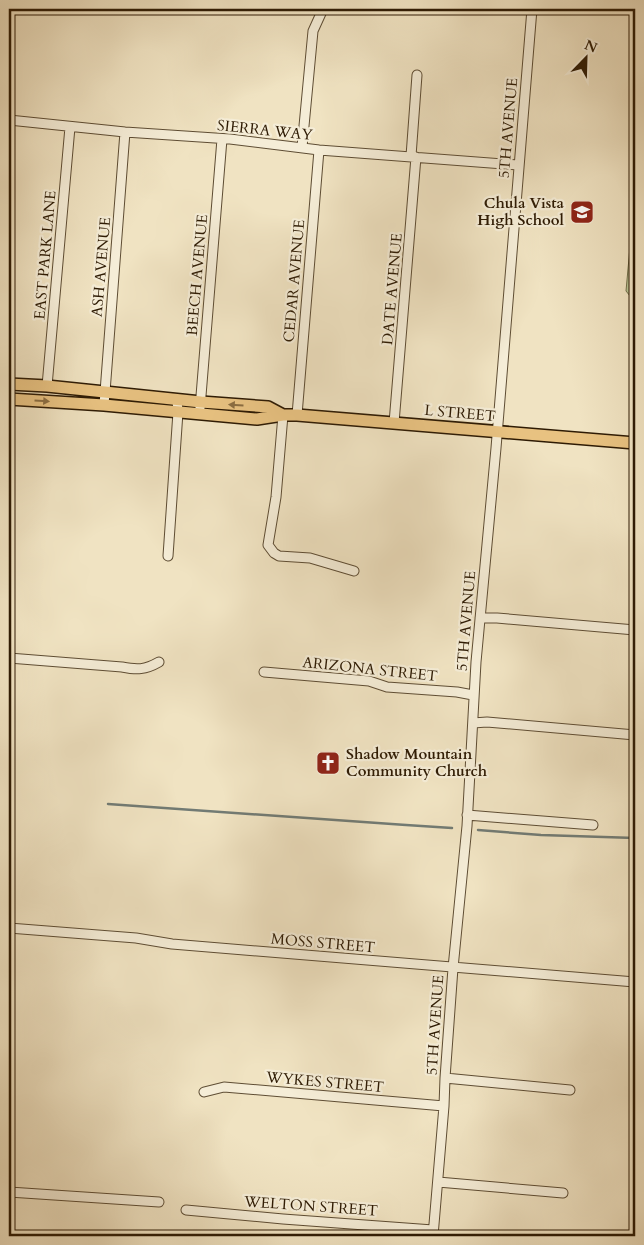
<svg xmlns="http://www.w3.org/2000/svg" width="644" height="1245" font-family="Cardo,serif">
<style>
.green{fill:#b8c494;stroke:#73704c}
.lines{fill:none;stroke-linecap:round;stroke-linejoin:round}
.stream{stroke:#727b74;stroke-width:2.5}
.minor-casing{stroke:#5e4d34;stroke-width:11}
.major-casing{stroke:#2e1b04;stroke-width:14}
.minor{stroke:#f5edd7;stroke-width:9}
.major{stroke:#e8c281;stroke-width:11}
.oneway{fill:#8b6e42}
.labels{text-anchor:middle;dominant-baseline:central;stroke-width:4.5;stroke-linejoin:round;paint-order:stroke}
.street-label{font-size:15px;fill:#2e1b04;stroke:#f5edd7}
.poi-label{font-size:15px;font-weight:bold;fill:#2e1b04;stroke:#f5edd7;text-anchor:end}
</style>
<rect width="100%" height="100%" fill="#f0e3c2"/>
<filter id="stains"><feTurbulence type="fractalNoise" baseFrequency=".004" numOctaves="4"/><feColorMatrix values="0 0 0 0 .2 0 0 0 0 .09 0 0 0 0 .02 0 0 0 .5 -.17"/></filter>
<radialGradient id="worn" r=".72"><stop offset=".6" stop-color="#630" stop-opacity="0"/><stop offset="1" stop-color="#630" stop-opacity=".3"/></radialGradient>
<path class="green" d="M635,201V302L626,291L634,203Z"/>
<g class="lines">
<path class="stream" d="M108,804C222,811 337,821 452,828
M478,830L541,835L635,838"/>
<g class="minor-casing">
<path id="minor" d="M9,120L125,132L230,139L319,150L518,165
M302,147L313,31L323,9
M411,156L417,75
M47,386L70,127
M104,405L125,132
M200,408L222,139
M283,415L276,497L268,545L274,553L279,556L310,558L354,571
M297,415L319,150
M394,423L416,157
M168,556L178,412L177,400
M480,618H497L635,630
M9,658L122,667C137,670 145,670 159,662
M264,672L369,681L387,687L457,692L473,695
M473,723L487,722L635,735
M467,815L593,825
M9,928L136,938L172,944L635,982
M445,1078L570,1090
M204,1092L224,1087L444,1106
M438,1182L563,1193
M9,1192L159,1202
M186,1210L283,1219L433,1230
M433,1236L444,1106L445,1078L453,968L467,826L476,662L496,448L532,9"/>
</g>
<g class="major-casing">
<path id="major" d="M9,384L47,386L201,402L268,407L283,415
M9,399L104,405L257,419L283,415H297L635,443"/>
</g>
<use href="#minor" class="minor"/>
<use href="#major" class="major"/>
</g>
<defs><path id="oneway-solid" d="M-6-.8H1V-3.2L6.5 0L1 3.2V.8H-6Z" transform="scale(1.25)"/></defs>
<g class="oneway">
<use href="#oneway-solid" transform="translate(42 401) rotate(4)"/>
<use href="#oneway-solid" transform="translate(236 405) rotate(-176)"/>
</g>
<defs>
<g id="school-square" transform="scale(1.25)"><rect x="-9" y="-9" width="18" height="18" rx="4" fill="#8f2418" stroke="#f5edd7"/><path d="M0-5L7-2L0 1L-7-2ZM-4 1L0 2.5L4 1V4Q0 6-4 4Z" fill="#fff"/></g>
<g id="church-square" transform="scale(1.25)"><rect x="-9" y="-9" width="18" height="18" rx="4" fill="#8f2418" stroke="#f5edd7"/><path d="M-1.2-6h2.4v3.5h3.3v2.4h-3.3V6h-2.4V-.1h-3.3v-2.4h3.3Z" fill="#fff"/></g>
</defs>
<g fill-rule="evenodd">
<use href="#school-square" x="582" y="212"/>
<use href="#church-square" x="328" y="763"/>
</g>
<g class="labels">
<g class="street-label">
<text transform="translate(508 128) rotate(-85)">5TH AVENUE</text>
<text transform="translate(265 130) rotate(6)">SIERRA WAY</text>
<text transform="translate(45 255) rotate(-85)">EAST PARK LANE</text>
<text transform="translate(101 267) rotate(-85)">ASH AVENUE</text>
<text transform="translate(197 275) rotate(-85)">BEECH AVENUE</text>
<text transform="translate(294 281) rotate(-85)">CEDAR AVENUE</text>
<text transform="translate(392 289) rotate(-85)">DATE AVENUE</text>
<text transform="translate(460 413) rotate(5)">L STREET</text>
<text transform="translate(466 621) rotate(-85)">5TH AVENUE</text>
<text transform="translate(370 669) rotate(6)">ARIZONA STREET</text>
<text transform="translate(323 943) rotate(5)">MOSS STREET</text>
<text transform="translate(435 1025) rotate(-86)">5TH AVENUE</text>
<text transform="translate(325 1082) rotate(5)">WYKES STREET</text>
<text transform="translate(311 1206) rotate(4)">WELTON STREET</text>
</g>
<g class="poi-label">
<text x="564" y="203">Chula Vista<tspan x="564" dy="17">High School</tspan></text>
<text x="346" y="754" text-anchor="start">Shadow Mountain<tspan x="346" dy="17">Community Church</tspan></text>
</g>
</g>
<rect width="644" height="1245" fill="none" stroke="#f0e3c2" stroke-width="30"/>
<rect x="10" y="10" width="624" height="1225" fill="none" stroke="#2e1b04" stroke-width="2.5"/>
<rect x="15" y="15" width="614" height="1215" fill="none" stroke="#2e1b04"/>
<g transform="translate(586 58) rotate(23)" stroke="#f5edd7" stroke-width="4" paint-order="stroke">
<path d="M0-4L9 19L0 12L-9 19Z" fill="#2e1b04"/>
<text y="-8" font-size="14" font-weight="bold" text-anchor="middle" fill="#2e1b04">N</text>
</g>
<rect width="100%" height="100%" filter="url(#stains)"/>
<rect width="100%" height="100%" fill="url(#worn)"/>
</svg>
